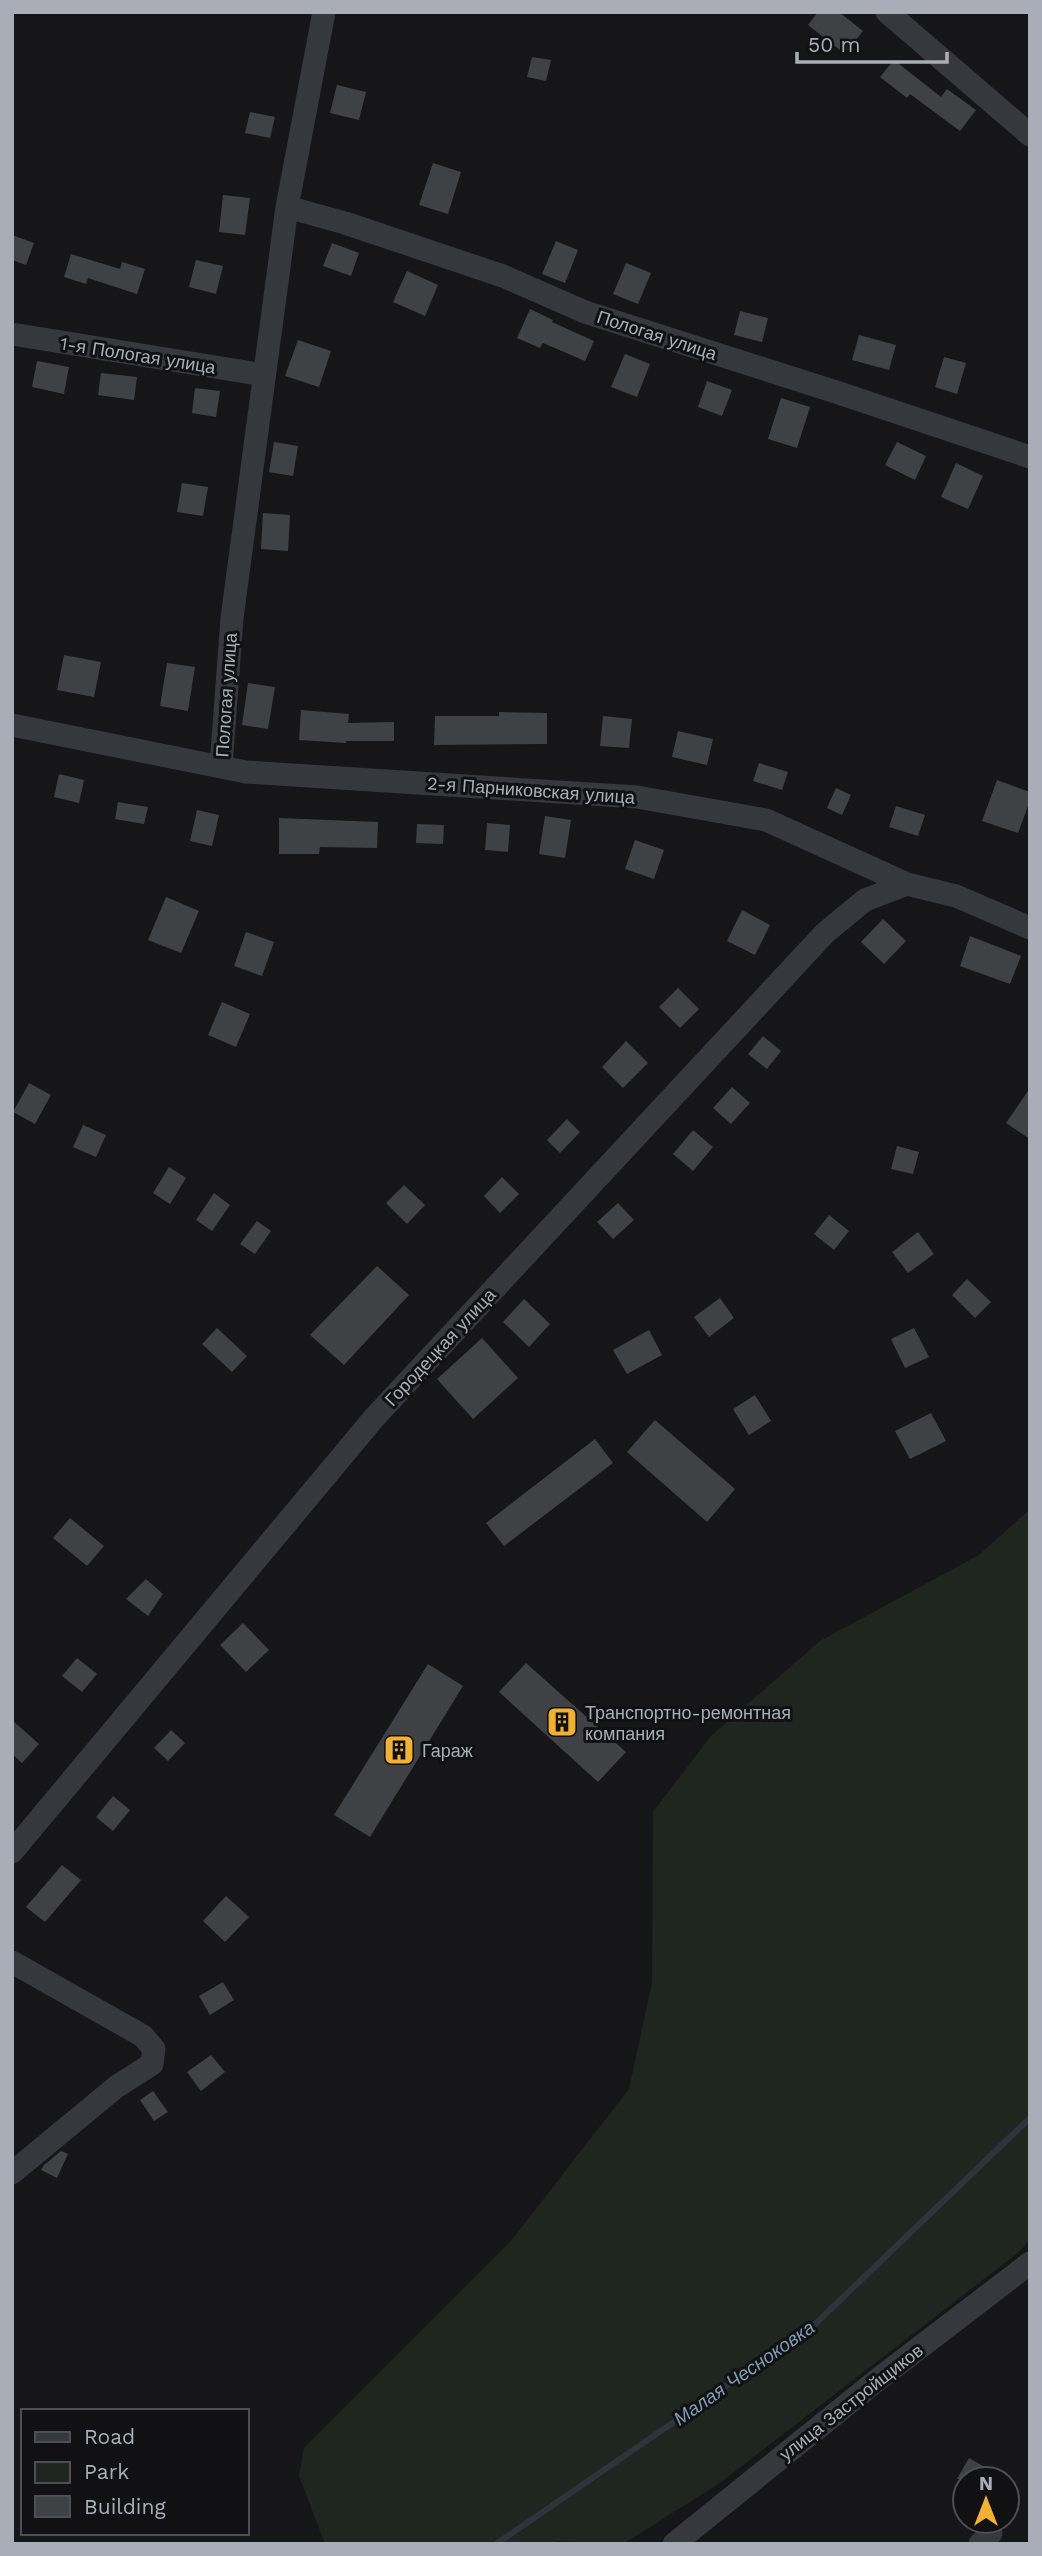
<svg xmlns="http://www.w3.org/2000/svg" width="1042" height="2556" font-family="'Work Sans',sans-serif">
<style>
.green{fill:#1e261f}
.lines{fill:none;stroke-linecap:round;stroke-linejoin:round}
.stream{stroke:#2c353c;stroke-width:6}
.building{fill:#404145}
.minor{stroke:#37383d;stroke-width:23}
.labels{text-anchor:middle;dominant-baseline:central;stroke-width:6;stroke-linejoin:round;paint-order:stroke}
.street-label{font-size:18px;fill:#a8adb8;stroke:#111113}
.poi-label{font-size:18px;fill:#a8adb8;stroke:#111113;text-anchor:start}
.water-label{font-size:19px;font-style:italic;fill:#7f9bb3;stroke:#111113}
</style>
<rect width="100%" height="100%" fill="#161618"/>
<path class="green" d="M1030,1509V2240L1019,2252L720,2483L623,2544L557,2541L548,2544H325L299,2476L304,2448L511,2241L629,2089L652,1983L653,1812L711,1736L820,1641L979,1555Z"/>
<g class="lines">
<path class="stream" d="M496,2544L811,2328L1030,2118"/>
</g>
<path class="building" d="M818,12H839L863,31L845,54L808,25Z
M532,57L551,60L546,81L527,77Z
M894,60L941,97L947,89L976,110L960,131L910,94L907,98L880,77Z
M337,85L366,92L359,120L330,113Z
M250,112L275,117L270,138L245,133Z
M433,163L461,172L448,214L419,205Z
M223,195L250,198L245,235L219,232Z
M12,235L34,243L26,265L12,260Z
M556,241L578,250L565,283L542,274Z
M332,243L359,253L351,276L323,266Z
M71,254L120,269L122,262L145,269L137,294L88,278L86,284L64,277Z
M196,260L223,266L216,294L189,287Z
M626,263L651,273L638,304L613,294Z
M407,271L438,285L425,316L393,302Z
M530,309L553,320L552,322L594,341L585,361L543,343L540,348L517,338Z
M740,311L768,318L762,342L734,335Z
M859,335L896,345L889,370L852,360Z
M298,340L331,351L319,387L285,376Z
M625,354L650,364L637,397L611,387Z
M944,357L966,363L957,394L935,387Z
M37,361L69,367L64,394L32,387Z
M101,373L137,377L134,400L98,395Z
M707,381L732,390L722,416L698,407Z
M195,388L220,391L216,417L192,413Z
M781,398L810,407L797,448L768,439Z
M274,442L298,446L293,476L269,472Z
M897,442L926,456L915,480L885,465Z
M956,463L983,476L968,509L941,497Z
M182,483L208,487L203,516L177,512Z
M263,513L290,515L288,551L261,549Z
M64,655L101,662L94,697L57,690Z
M167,663L195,667L188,711L160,706Z
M248,683L275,687L268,729L242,725Z
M301,710L349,714L348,723L394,722V741H346V743L299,740Z
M499,712L547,713V744L434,745L435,716H499Z
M603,716L632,719L629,748L600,746Z
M678,731L713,739L707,765L672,757Z
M759,763L788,772L782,790L753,781Z
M59,774L84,780L79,803L54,797Z
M997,780L1030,792V801L1018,833L982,821Z
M836,788L851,795L842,815L827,808Z
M118,802L148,807L144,824L115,819Z
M896,806L925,815L918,836L889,827Z
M197,810L219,815L212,846L190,841Z
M545,816L571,820L565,858L539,854Z
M279,818L378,822L377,848L320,847L319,854H279Z
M487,823L510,825L508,852L485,850Z
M417,824L444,825L443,844L416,843Z
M635,840L664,850L654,879L625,869Z
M166,897L199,911L181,953L148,940Z
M742,910L770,925L755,955L727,941Z
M883,919L906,941L884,964L861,942Z
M246,932L274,942L262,976L234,966Z
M970,936L1021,956L1010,984L960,966Z
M678,988L699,1009L680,1028L659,1007Z
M222,1002L250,1014L236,1047L208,1035Z
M763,1036L781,1051L767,1069L748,1054Z
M626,1041L648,1063L623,1088L602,1067Z
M29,1083L51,1095L35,1124L13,1112Z
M732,1087L750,1103L731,1124L713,1108Z
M1030,1088V1139L1006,1123Z
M567,1119L580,1132L560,1153L547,1140Z
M83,1125L106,1135L96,1157L73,1147Z
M693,1130L713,1147L693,1171L673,1154Z
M897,1146L919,1152L913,1174L891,1169Z
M169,1167L186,1178L170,1204L153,1193Z
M502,1177L519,1194L500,1213L484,1196Z
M404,1185L425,1205L407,1224L386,1203Z
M214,1193L230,1205L212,1231L196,1220Z
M618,1203L634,1220L613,1239L597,1222Z
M829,1215L849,1231L834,1250L814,1234Z
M257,1221L271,1231L255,1254L240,1244Z
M918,1232L934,1254L908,1273L892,1252Z
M377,1266L409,1295L344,1365L310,1335Z
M967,1279L991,1302L975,1318L952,1295Z
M720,1298L734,1318L709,1337L694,1317Z
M524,1299L550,1324L529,1347L503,1322Z
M217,1328L247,1356L232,1372L202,1344Z
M914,1328L929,1357L905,1368L891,1339Z
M649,1330L662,1355L627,1374L613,1350Z
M482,1338L518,1378L473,1419L437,1379Z
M755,1395L771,1421L749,1435L733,1409Z
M931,1413L946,1441L910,1459L895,1431Z
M655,1420L735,1489L707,1522L627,1452Z
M595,1439L613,1463L504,1546L486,1523Z
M70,1518L104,1546L87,1566L53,1538Z
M146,1579L163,1594L148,1616L126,1599Z
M243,1623L269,1650L246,1672L220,1645Z
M77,1658L97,1674L82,1692L62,1676Z
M526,1663L626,1752L598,1782L499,1692Z
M428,1664L463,1686L370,1837L334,1815Z
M12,1720L39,1744L22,1763L12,1754Z
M171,1730L185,1743L168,1761L154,1748Z
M113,1796L130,1810L113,1831L96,1817Z
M62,1865L81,1880L45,1922L26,1907Z
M226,1896L249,1917L225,1942L203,1921Z
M223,1982L234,2000L210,2015L199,1996Z
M211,2055L225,2072L201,2091L187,2072Z
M153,2091L168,2112L154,2121L140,2100Z
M61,2151L68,2154L57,2178L41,2170L44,2165Z
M969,2458L1006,2479H957Z"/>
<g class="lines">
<path class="minor" d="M887,12L1030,135
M287,207L345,223L503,276L585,312L836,392L1030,457
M12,334L264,375
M12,725L246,772L637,797L766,820L907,884L956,896L1030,928
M221,766L232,618L287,207L324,12
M12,1852L374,1418L825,933L865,900L907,884
M12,1962L143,2036L154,2049L152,2064L116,2087L12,2173
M674,2544L876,2381L1030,2263
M980,2544L991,2533"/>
</g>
<defs>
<g id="building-square" transform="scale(1.575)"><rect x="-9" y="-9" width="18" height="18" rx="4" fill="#f2b134" stroke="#111113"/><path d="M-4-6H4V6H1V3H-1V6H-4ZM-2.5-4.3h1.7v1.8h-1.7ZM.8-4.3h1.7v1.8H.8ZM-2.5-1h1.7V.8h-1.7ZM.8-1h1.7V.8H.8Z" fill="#111"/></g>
</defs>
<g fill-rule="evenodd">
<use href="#building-square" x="562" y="1722"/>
<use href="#building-square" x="399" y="1750"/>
</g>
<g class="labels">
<g class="street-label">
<text transform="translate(657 335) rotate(18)">Пологая улица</text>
<text transform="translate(138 355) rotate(9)">1-я Пологая улица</text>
<text transform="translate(226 695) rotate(-86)">Пологая улица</text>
<text transform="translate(531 790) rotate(4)">2-я Парниковская улица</text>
<text transform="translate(440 1347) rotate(-47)">Городецкая улица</text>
<text transform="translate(851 2402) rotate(-38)">улица Застройщиков</text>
</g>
<g class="poi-label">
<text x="585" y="1712">Транспортно-ремонтная<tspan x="585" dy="21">компания</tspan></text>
<text x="422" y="1750">Гараж</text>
</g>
<g class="water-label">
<text transform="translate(744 2373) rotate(-35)">Малая Чесноковка</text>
</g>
</g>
<rect width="1042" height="2556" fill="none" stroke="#a8adb8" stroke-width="28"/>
<rect x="21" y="2409" width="228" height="126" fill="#111113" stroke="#4d4f55" stroke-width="2"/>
<rect x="35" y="2432" width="35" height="10" fill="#37383d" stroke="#4d4f55" stroke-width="2"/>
<text x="84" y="2444" font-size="21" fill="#a8adb8">Road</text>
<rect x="35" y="2462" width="35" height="21" fill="#1e261f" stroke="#4d4f55" stroke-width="2"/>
<text x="84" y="2479" font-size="21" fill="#a8adb8">Park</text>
<rect x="35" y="2496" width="35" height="21" fill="#404145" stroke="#4d4f55" stroke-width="2"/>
<text x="84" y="2514" font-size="21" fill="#a8adb8">Building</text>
<g transform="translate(986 2500)"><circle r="33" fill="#111113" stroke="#4d4f55" stroke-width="2"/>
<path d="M0-5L12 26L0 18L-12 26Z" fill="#f2b134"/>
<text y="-10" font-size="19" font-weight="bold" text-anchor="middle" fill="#a8adb8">N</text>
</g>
<path d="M797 52v10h150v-10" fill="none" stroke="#a8adb8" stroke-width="3.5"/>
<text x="808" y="52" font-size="21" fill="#a8adb8" stroke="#111113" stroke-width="5" paint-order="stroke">50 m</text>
</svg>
